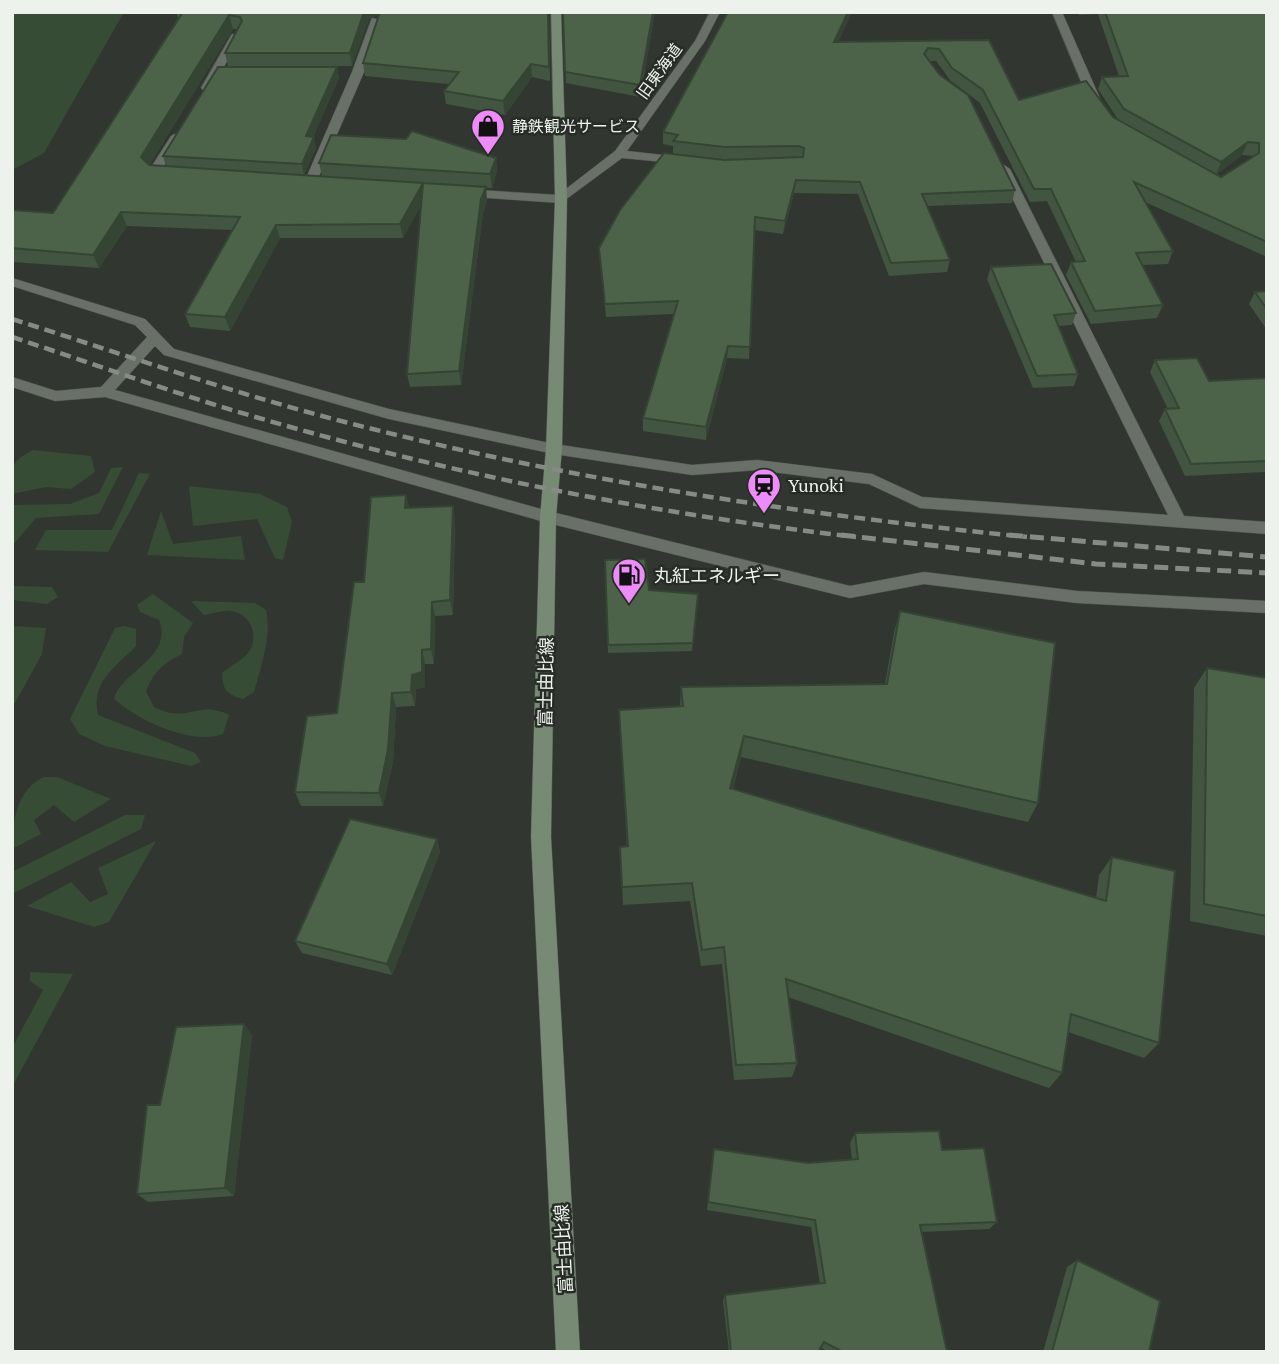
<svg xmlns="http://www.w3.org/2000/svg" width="1279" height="1364" font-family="'PT Serif','Noto Sans JP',serif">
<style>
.green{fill:#364c35}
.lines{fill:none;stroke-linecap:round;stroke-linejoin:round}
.street-casing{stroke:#50564f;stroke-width:1}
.secondary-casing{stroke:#50564f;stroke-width:1}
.street{fill:#697068;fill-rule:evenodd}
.secondary{fill:#768a74;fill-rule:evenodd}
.rail-far1{stroke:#868b85;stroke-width:4.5;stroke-dasharray:11 6;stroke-linecap:butt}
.rail{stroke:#868b85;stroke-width:5;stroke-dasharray:14 7;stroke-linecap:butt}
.wall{fill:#415540;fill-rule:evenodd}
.shaded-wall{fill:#354534}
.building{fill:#4c634a;stroke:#354534;stroke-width:2}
.labels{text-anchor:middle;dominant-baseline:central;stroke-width:5;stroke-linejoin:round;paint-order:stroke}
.far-street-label{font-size:16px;fill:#edf2ed;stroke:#272d26}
.far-poi-label{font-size:16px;fill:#edf2ed;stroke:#272d26;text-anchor:start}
.poi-label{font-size:18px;fill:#edf2ed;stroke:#272d26;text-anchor:start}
.street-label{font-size:18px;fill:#edf2ed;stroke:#272d26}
</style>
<rect width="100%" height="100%" fill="#313730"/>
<path class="green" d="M12,12H124L44,153L12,170Z
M33,450L91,456L95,472L71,489L46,487L12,494C12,468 8,463 33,450Z
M123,467L99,514L36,518L12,546V505L70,504L99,493L111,468Z
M139,473L150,474L108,552L35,550L46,530H112Z
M189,486L260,494L287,507L292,522L283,560L275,558L257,519L193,526Z
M161,511L173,544L241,536L245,560L147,555Z
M12,586L52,587L58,597L47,604L12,600Z
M153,594L193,623L184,637L182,654C164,663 154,671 146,691L154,707C189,725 197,699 229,715L223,734C191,746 138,720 114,699C120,672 174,658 159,620L140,612L137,605Z
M191,601L255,603L266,610C272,636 261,666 254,692L243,699C226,694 223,690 222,673C229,667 237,663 244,657C261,643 254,614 231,611C223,610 212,614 204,615Z
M12,626L46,628L42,654L15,703H12Z
M124,626L136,629V646C114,669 91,681 98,715L195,753L201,762L191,766L105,746L79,734L70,719L115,628Z
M44,777H57L111,799L74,822L54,805L34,820L41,834L12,849C12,822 17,789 44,777Z
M125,815H145L141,829L12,894V872Z
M156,841L109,922L94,927L27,906L71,882L90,902L108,894L98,868Z
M30,972L73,974L12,1087V1048L43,990L30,981Z"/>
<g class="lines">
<g class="street-casing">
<path id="street" d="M710,12H720L705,41L627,151L681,157L685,158V164L622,158L561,203L458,196V190L462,189L558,195L615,151L695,41Z
M1052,12H1062L1102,103L1100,105L1090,103Z
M372,18L381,20L364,72L316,183L306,186L304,183L352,72Z
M232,34L241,36L211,90H203L201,88Z
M175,134L181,138L162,169L175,173L169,177L150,175L148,172L171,136Z
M1004,165L1010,169L1184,516L1267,522V534L920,508L869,484L757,470L692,475L554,454L389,419L164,355L155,346L115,390L548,511L850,586L924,572L1077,591L1267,601V613L1077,603L924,584L850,598L548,523L105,397L55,401L12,387V377L56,391L101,387L147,337L135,325L12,286V278L145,319L174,349L389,409L554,444L692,465L757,460L872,474L922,497L1168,515L998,169Z"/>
</g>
<g class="secondary-casing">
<path id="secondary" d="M551,12H561L567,199L562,449L556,517L551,837L580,1352H556L531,837L540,517L546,449L555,199Z"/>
</g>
<use href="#street" class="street"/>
<use href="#secondary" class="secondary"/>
<path class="rail-far1" d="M12,319C123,354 232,393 345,422C569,480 797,514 1027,537
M12,337C94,364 176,394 259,418C454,475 655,514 856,537"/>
<path class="rail" d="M841,535L1096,564L1267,573
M1009,535L1267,557"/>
</g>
<path class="wall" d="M176,12H549L550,81L532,77L505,115L446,104L444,91L449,84L365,76L363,63L379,16L377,15L369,19L352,66H228L225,53L237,29H233L149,165L166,166L163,156L337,67L339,78L313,137L316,148L304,175L322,176L319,163L496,158L497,172L492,188H486L487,201L483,213L461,385L410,387L407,374L422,203L403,238H280L230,331L190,327L185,314L233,230L127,226L99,268L12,262V210L53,213L178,18Z
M563,12H655L640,97L566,83Z
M728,12H852L838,42L989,40L1019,100L1113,117L1119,121L1098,89L1102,77L1119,76L1098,14L1079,15L1078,12H1267V257L1145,202L1173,251L1168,264L1142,265L1163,305L1157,318L1091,324L1066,275L1071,262H1076L1047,201L1030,202L980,103L950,80L936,61H929L1015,190L1012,203L927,206L950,260L947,272L889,276L858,194L794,193L783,234L754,230L749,359L727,358L706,440L643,431V418L674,314L606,317L599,248L724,160L756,159H723L673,154V146L663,144V132ZM1242,155L1254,156L1221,177L1217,174Z
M991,267L1076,313L1072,325L1059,326L1078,374L1074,386L1033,388L987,279Z
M1267,291V330L1249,304L1255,292Z
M1155,360L1209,381L1267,378V474L1266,472L1185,476L1159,421L1165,409H1168L1150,372Z
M406,495L409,508L455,521L453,615L435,616L434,664H425V687L416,689L415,706L396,707L393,762L383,806H301L295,792L337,713L364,582Z
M605,560L649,590L698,594L692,651L608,653Z
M900,611L1038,803L1028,822L741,757L733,789L1096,898L1099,875L1112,857L1159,1043L1144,1058L1068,1032L1062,1073L1049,1088L788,997L797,1063L792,1077L734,1080L722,964L701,966L690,901L623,905L620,847L627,846L619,710L680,706L681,687L885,684L894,632Z
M1207,668L1267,678V936L1190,921L1194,688Z
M437,839L440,852L392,975L302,953L295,941Z
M252,1035L234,1196L148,1202L137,1194L160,1105Z
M855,1133L942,1150L997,1222L989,1229L922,1232L947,1352H829L821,1348L818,1352H729L723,1301L725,1295L820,1284L811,1227L707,1210L714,1149L808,1163L852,1160L850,1143Z
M1077,1260L1149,1352H1043L1067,1267Z"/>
<path class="shaded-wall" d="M364,12H377V15L369,19L352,66L350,53Z
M653,12H655L640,97V85Z
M848,12H852L832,55L834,42Z
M229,15L233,29L146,171L141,157Z
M531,64L532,77L505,115L503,101Z
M337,67L339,78L309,147L306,136Z
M314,137L316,148L304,175L302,164Z
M1248,142L1242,155L1216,175L1221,162Z
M496,158L497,172L492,188L490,174Z
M796,180L794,193L783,234L785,221Z
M423,183L425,197L403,238L400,224Z
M486,187L487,201L483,213L461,385L459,371L481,199Z
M121,212L127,226L99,268L93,255Z
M276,225L280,238L230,331L225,317Z
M728,346L727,358L706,440V427Z
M406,495L410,510L405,508Z
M453,506L455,521L453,615L450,600Z
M432,602L435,616L434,664L431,649Z
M422,650L425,664V687L416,689L415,706L411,692L412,675Z
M392,693L396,707L393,762L383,806L379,793Z
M744,736L741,757L728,808L730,788Z
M437,839L440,852L392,975L387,964Z
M244,1024L252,1035L234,1196L225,1188Z"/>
<path class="building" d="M183,12H364L350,53H225L242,21L240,17L229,15L141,157L149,165L423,183L400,224L276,225L225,317L185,314L240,217L121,212L93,255L12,248V210L53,213Z
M380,12H548L549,67L531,64L503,101L444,91L459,72L363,63Z
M563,12H653L640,85L565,72Z
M728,12H848L834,42L989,40L1019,100L1086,81L1113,117L1221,177L1259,153V143L1248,142L1221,162L1124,109L1102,77L1128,76L1105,12H1267V242L1134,182L1173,251L1136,253L1163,305L1095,311L1071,262L1085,261L1051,189H1034L983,90L952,68L939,49L928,48L924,54L940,75L968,95L1015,190L922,194L950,260L891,263L860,182L796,180L785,221L755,217L750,347L728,346L706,427L643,418L678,301L605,304L599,248L620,210L664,153L724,160L803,157L804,148L798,146L724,147L673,141L678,135L663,132Z
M218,67H337L306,136L314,137L302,164L163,156Z
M412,131L496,158L490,174L319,163L331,135L406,139Z
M423,183L486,187L481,199L459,371L407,374Z
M1051,264L1076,313L1054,315L1078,374L1037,376L991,267Z
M1267,291V309L1255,292Z
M1197,358L1209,381L1267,378V461L1191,464L1165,409L1179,408L1155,360Z
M406,495L405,508L453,506L450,600L432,602L431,649L422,650V672L412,675L411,692L392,693L388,749L379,793L295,792L307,716L337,713L354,582H364L371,497Z
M645,559L649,590L698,594L693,643L608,645L605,560Z
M900,611L1055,643L1038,803L744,736L730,788L1106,901L1112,857L1175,871L1159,1043L1071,1014L1062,1073L786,979L797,1063L736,1065L724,947L702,950L692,883L622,887L620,847L628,846L619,710L683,706L681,687L887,684Z
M1207,668L1267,678V916L1204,904Z
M350,819L437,839L387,964L295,941Z
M244,1024L225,1188L137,1194L147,1105H160L176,1027Z
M939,1131L942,1150L984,1148L997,1222L920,1225L947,1352H843L824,1342L818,1352H731L725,1295L825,1283L815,1220L708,1202L714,1149L808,1163L858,1159L855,1133Z
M1077,1260L1160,1301L1149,1352H1052Z"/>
<defs>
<g id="shop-pin" transform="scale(1.75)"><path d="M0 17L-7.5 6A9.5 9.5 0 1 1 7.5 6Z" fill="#ed8cf9" stroke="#272d26"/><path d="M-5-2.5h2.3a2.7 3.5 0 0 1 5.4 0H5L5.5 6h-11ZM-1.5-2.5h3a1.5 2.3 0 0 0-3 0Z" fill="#111"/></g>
<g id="station-pin" transform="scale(1.75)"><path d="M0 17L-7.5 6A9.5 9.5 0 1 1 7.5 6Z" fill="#ed8cf9" stroke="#272d26"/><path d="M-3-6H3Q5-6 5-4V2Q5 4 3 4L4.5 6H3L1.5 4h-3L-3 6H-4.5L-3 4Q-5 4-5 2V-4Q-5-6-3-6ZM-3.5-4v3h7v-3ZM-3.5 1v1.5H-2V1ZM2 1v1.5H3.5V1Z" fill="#111"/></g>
<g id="fuel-pin" transform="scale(1.75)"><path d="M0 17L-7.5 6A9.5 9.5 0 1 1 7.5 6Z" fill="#ed8cf9" stroke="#272d26"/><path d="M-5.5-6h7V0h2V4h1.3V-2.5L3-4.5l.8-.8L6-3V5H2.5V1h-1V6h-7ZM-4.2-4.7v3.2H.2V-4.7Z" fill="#111"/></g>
</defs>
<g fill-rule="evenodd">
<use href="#shop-pin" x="488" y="126"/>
<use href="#station-pin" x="764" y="485"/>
<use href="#fuel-pin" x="629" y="575"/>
</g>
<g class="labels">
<g class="far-street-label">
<text transform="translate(659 71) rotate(-54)">旧東海道</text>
</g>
<g class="far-poi-label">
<text x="512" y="126">静鉄観光サービス</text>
</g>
<g class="poi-label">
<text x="788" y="485">Yunoki</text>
<text x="654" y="575">丸紅エネルギー</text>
</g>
<g class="street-label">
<text transform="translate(545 682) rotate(-89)">富士由比線</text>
<text transform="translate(563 1249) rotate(-93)">富士由比線</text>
</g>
</g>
<rect width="1279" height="1364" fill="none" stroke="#edf2ed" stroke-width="28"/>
</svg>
